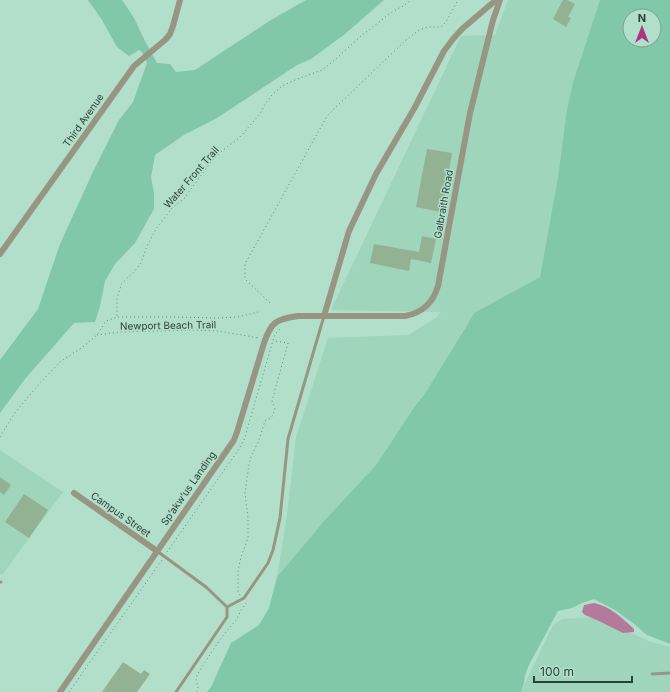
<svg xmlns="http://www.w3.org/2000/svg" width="670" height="692" font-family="Inter,sans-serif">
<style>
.built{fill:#9ed5bb}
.forest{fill:#b57a9b}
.water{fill:#80c8a8;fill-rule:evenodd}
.building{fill:#93b293}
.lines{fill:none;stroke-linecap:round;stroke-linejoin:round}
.path{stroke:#698879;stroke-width:1;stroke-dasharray:1 3;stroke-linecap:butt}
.lane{stroke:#979684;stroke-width:3}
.street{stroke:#979684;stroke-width:6}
.labels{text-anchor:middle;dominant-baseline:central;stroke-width:3;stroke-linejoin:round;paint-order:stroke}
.street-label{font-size:10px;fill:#2d4037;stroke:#b1dfc9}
</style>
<rect width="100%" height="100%" fill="#b1dfc9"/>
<path class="built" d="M508,0H600L573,82L567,109L558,177L540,277L474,313L424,395L415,406L376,465L325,520L277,577L287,515L296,437L328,338L408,335L436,318L441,312L331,310L461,36L495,35Z
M0,450L63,492L2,575L0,574Z
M594,617L651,642L670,647V692H521L553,625L562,619Z"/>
<path class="forest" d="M594,603C611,607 621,617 634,629V632L623,633L599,621L585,615L582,612L584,605Z"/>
<path class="water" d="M88,0H122L134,18L145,41L157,63L170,64L176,72L195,70L271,20L306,0H384L345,34L311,59L297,65L217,118L184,135L155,155L151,177L154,193V209L135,243L115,264L105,281L100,306L95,322L74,323L25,379L0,413V360L38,309L60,244L92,174L119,120L133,102L147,63L142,52L139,50L129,56L117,47L102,20Z
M600,0H670V644L647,635L633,623L615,610L594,599L582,603L572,608L558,611L529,665L525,675L524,683L521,692H207L211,687L231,643L259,625L269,608L277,577L325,520L376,465L415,406L424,395L464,330L474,313L540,277L558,177L567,109L573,82ZM630,16H654V40H630Z"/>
<path class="building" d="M563,0H567L575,4L568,17L571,18L566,27L553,19Z
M427,149L452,153L442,212L416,207Z
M422,236L436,239L431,263L411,259L409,271L370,263L374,244L419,252Z
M0,477L11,485L4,495L0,492Z
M24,494L48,510L29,538L5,522Z
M123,662L141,674L144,670L150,674L137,692H102Z"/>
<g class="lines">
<path class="path" d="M270,303L245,279V264L327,116L335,108L406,40L419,30L428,27H441L446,22L458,0
M118,317H173L218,318L238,317L258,312
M97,335L120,332L195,330L218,331L259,338
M0,437L14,414L40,383L61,361L83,347L97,335L106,321L117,317V298L122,283L135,271L141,263L147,246L156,229L162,221L172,208L185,198L188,193L210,163L223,150L239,138L247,129L260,114L264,106L271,96L282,86L295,80L322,70L336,59L361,36L392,12L403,6L411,0
M167,552L239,449L244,440L274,337L276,333L281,328
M240,595L238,592V571L241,557L248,538V518L245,493L249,464L251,457L259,440L265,421L271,418L274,412L275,409L272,401L288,343L274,341
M69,692L162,560
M197,692L198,688L196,679L197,675L209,656L221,638L237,619L241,610L247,602"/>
<path class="lane" d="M157,551L206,587L227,607V617L176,692
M0,582H1
M227,607L244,598L268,563L273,550L280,518L288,439L324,316
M652,674L670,673"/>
<path class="street" d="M0,254L134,66L165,40L170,34L173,26L180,0
M324,316L349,231L376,174L415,107L444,51L453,39L462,29L496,0
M74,493L157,551
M60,692L234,440L237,432L264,343C271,322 276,319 298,316H405C422,313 433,303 438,286L470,113L493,20L500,0"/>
</g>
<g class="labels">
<g class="street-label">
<text transform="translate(83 120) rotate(-55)">Third Avenue</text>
<text transform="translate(191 177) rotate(-49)">Water Front Trail</text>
<text transform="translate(443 204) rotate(-80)">Galbraith Road</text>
<text transform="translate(168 325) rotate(-1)">Newport Beach Trail</text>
<text transform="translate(188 488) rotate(-55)">Sp’akw’us Landing</text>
<text transform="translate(121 514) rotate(35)">Campus Street</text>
</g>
</g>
<g transform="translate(642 28)"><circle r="19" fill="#b1dfc9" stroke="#7c9f8f"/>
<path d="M0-3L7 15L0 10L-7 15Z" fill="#ae3284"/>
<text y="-6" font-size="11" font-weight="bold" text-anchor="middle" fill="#2d4037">N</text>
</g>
<path d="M534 676v6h98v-6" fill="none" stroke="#2d4037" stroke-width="2"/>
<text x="540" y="676" font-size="12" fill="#2d4037" stroke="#b1dfc9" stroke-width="3" paint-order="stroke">100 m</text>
</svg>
